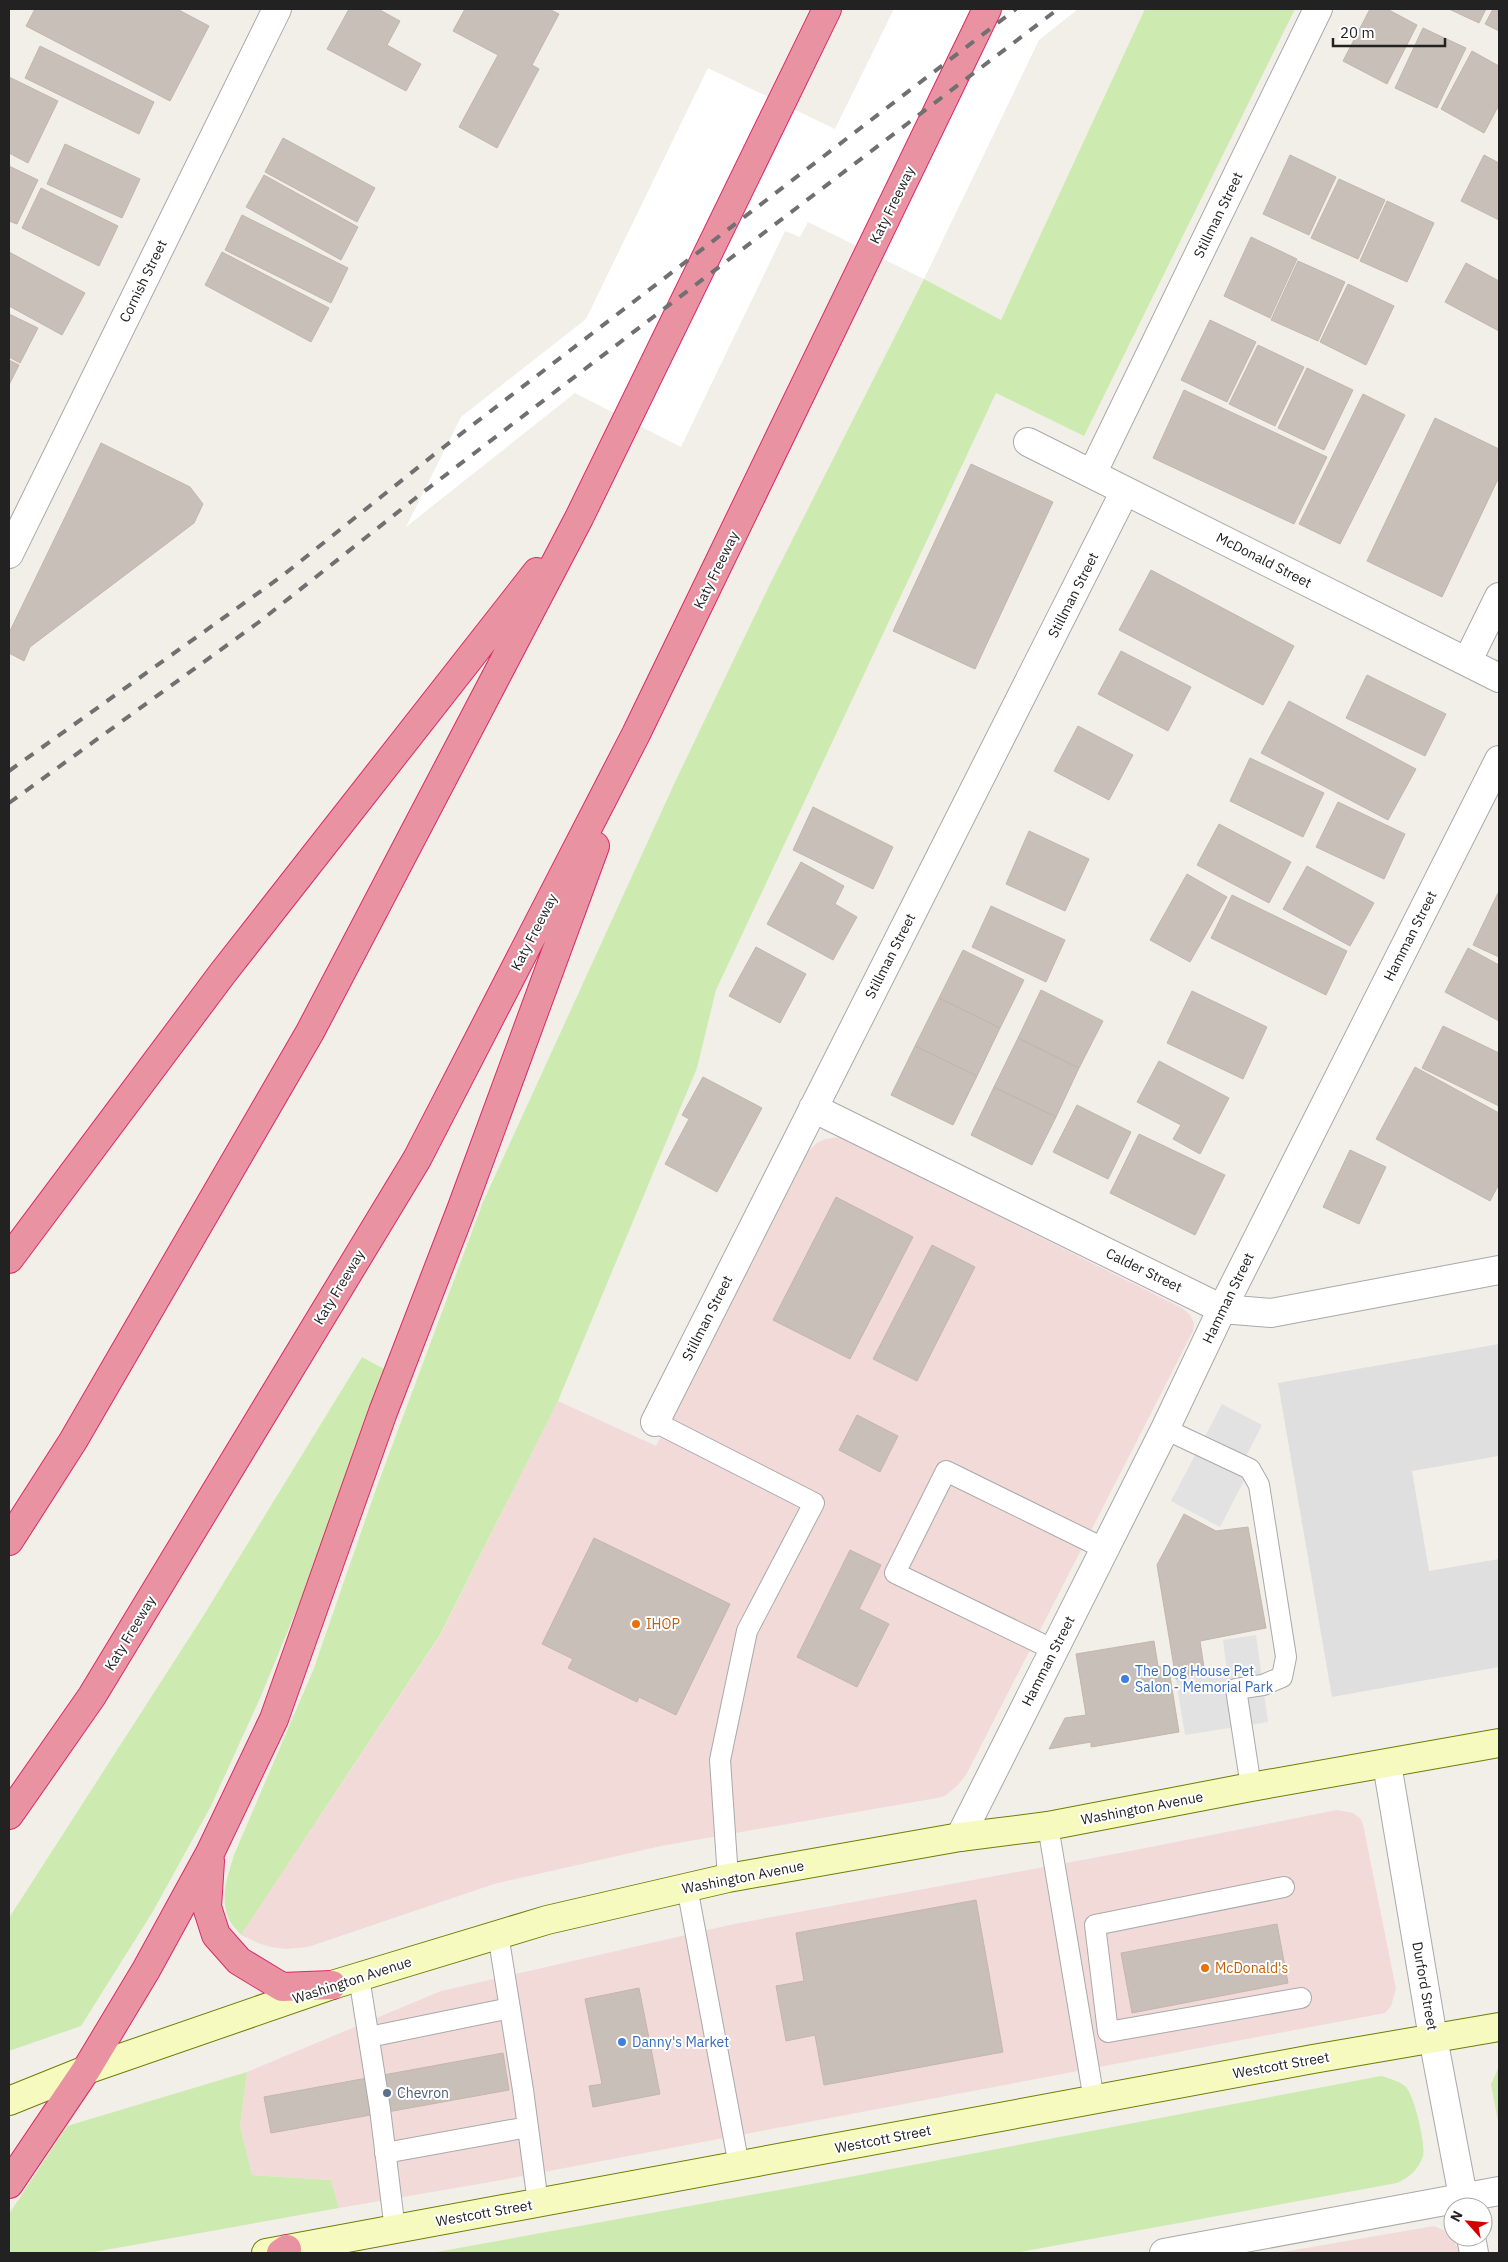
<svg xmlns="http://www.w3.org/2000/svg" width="1508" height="2262" font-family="'IBM Plex Sans',sans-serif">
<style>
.residential{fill:#e0dfdf}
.commercial{fill:#f2dad9}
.grass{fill:#cdebb0}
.parking{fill:#e2e2e2}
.pier{fill:#fff}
.building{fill:#c7bfb8;stroke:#c4b6ab}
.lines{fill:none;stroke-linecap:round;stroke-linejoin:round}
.service-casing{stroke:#a9a9a9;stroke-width:22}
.minor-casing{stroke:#a9a9a9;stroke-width:30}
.secondary-casing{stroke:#707d05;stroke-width:30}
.motorway-casing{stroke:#dc2a67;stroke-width:30}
.service{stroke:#fff;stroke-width:20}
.minor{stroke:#fff;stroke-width:28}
.secondary{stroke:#f7fabf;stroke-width:28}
.motorway{stroke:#e892a2;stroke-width:28}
.rail{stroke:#707070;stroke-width:4;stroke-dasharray:10 10;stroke-linecap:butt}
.food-dot{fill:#e8710a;stroke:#fff;stroke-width:2}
.shop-dot{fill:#3f7fe0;stroke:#fff;stroke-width:2}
.service-dot{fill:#5c6f8a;stroke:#fff;stroke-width:2}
.labels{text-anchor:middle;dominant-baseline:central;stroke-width:4;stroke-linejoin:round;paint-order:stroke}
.street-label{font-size:14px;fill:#222;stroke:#fff}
.food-label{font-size:14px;fill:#c56008;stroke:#fff;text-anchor:start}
.shop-label{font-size:14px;fill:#366cbe;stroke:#fff;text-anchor:start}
.service-label{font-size:14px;fill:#4e5e75;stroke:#fff;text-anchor:start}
</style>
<rect width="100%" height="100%" fill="#f2efe9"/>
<path class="residential" d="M1499,1344V1456L1412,1471L1429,1571L1499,1559V1667L1332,1697L1278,1383Z"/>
<path class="commercial" d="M840,1137L1182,1308L1190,1315L1194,1323L1193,1331L966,1775L957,1786L945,1796L937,1798L661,1846L494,1884L308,1947L286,1949L271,1947L258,1943L241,1935L440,1636L558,1401L656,1446L806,1153L817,1143L825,1139Z
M1337,1810L1353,1813L1360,1818L1363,1824L1396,1989L1391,2006L1385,2013L502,2180L339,2208L331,2180L252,2175L240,2126L247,2072L441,1991L734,1924L1120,1853Z
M1434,2226L1445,2231L1453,2238L1460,2253H1277Z"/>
<path class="grass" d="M1145,9H1295L1084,436L996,393L716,990L697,1068L558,1401L440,1635L241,1935C237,1930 231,1924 229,1919C219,1898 228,1875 234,1855L314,1668L376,1489L483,1202L675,782L770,584L924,279L1001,320Z
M362,1357L386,1370L312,1572L261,1696L211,1806L152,1913L81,2026L9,2051V1918L202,1618Z
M1499,2067V2127L1491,2084Z
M247,2072L240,2126L252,2175L331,2180L339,2208L89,2253H9V2214L67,2126Z
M1381,2076C1388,2078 1399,2081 1405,2086C1414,2093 1426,2145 1423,2156C1418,2170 1410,2177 1397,2183L1015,2253H431L828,2181Z"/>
<path class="parking" d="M1222,1404L1262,1425L1242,1464L1250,1469L1220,1527L1171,1501Z
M1256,1635L1268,1722L1185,1735L1176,1679L1227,1671L1223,1640Z"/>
<path class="pier" d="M894,9H1078L1039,40L924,279L808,222L800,237L785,231L681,447L575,393L406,527L461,417L586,319L708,68L835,129Z"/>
<path class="building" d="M35,9H177L209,26L170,101L26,26Z
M349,9H378L400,21L387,45L421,64L406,91L327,49Z
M465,9H549L559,14L532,65L539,69L497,148L459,127L498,55L453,31Z
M1370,9H1387L1417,25L1387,84L1343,61Z
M1449,9H1486L1479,23Z
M1493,9H1499V31L1485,24Z
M1423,28L1466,48L1437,108L1395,88Z
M40,46L154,102L139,134L25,78Z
M1472,51L1499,66V105L1484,133L1441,109Z
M9,77L58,101L28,163L9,153Z
M283,138L375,188L357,222L265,172Z
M65,144L140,179L122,218L47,184Z
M1290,155L1336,177L1309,235L1263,214Z
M1484,155L1499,163V220L1461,201Z
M9,166L38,180L17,224L9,221Z
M264,175L358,227L341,260L246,207Z
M1339,179L1385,200L1358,259L1311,238Z
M41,188L118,226L99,266L22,228Z
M1387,201L1434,223L1407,282L1360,261Z
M242,215L348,268L331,303L225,250Z
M1251,237L1297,259L1270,318L1224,296Z
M9,252L85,293L62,335L9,306Z
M222,252L329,308L311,342L205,285Z
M1298,261L1345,282L1318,341L1271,320Z
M1466,263L1499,281V331L1445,302Z
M1348,284L1394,306L1366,365L1320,342Z
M9,314L38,328L20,363L9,357Z
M1210,320L1256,342L1227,402L1181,380Z
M1258,345L1304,367L1275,426L1229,404Z
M9,360L19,365L9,385Z
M1307,368L1353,390L1324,450L1278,428Z
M1184,390L1327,457L1294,524L1153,458Z
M1363,394L1405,415L1340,544L1299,524Z
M1435,418L1499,449V477L1442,597L1367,561Z
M101,443L190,487L203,504L194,523L30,647L24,661L9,653V633Z
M971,464L1053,502L975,669L893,631Z
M1151,570L1294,646L1263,705L1119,630Z
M1121,651L1191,687L1168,731L1098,694Z
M1367,675L1446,714L1425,756L1346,718Z
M1289,701L1416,769L1388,820L1261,753Z
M1078,726L1133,755L1109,800L1054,771Z
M1250,758L1324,793L1303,837L1230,801Z
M1338,802L1405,834L1384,879L1316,847Z
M813,807L893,847L873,889L793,850Z
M1219,824L1291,862L1269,903L1197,865Z
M1029,831L1089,859L1065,911L1006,884Z
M801,862L844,886L835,904L857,917L833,960L767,924Z
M1307,866L1374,903L1350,946L1283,909Z
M1187,874L1227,897L1190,962L1150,940Z
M1499,891V957L1473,945Z
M1232,895L1347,951L1326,995L1211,938Z
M991,906L1065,940L1046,982L972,947Z
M756,947L806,974L780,1023L729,996Z
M1468,948L1499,965V1021L1445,992Z
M963,950L1024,980L1000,1028L939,998Z
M1041,990L1103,1021L1079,1068L1018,1038Z
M1192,991L1267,1027L1243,1079L1167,1043Z
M939,998L1000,1028L977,1076L915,1046Z
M1443,1026L1499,1053V1106L1422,1068Z
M1018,1038L1079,1068L1056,1117L994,1087Z
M915,1046L977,1076L953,1125L891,1095Z
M1159,1061L1229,1098L1200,1154L1173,1139L1181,1125L1137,1102Z
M1415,1067L1499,1113V1184L1490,1201L1376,1139Z
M703,1077L762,1108L717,1192L665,1164L689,1119L682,1115Z
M994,1087L1056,1117L1032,1165L971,1135Z
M1077,1105L1131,1132L1108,1179L1053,1152Z
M1139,1134L1225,1175L1195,1235L1110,1193Z
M1350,1150L1386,1167L1359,1224L1323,1207Z
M836,1197L913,1237L850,1359L773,1320Z
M932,1245L975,1267L917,1381L873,1359Z
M857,1415L898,1436L880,1472L839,1450Z
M1184,1514L1216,1531L1248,1527L1266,1628L1200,1641L1205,1674L1176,1679L1157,1565Z
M594,1538L730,1604L676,1715L639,1697L637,1702L568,1668L573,1659L542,1644Z
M850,1550L881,1565L859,1609L889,1624L857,1687L797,1657Z
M1154,1641L1158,1666L1169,1670L1179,1732L1091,1747V1742L1049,1749L1065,1718L1086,1715L1076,1654Z
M976,1900L1003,2052L824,2085L815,2035L786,2041L776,1986L804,1981L796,1933Z
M1277,1924L1288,1983L1132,2013L1121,1953Z
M639,1988L660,2094L593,2107L589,2086L602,2084L585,1999Z
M503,2053L509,2090L271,2133L264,2097Z"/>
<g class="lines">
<g class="service-casing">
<path id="service" d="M655,1422L814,1503L747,1631L720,1760L728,1878
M1165,1429L1250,1469L1259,1485L1286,1657L1282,1677L1263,1685L1236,1689L1251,1787
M1054,1650L895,1573L946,1471L1105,1549
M1048,1826L1094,2100
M687,1887L739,2166
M1284,1887L1095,1925L1108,2032L1301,1998
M498,1934L523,2090L538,2203
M359,1977L380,2109L395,2230
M369,2037L510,2008
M385,2153L528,2127"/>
</g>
<g class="minor-casing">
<path id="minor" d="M1028,442L1499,678
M1092,474L1318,9
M9,554L277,9
M1467,662L1499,597
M813,1108L1222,1309L1271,1313L1499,1270
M655,1422L1125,491
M1387,1764L1433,2038L1465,2207
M960,1837L1165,1429L1222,1309L1499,760
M1471,2237L1474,2253
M1164,2253L1499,2191"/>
</g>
<g class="secondary-casing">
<path id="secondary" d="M9,2101L86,2070L332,1985L547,1920L728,1878L960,1837L1048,1826L1251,1787L1499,1743
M266,2253L1313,2059L1499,2027"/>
</g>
<g class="motorway-casing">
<path id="motorway" d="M9,1259L222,974L537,572
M9,1541L73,1441L310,1032L579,518L827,9
M9,1815L92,1696L417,1159L636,734L987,9
M210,1861L207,1907L216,1935L239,1961L282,1987L332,1985
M9,2184L86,2070L146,1970L210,1853L274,1719L383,1412L461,1210L595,846
M281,2253L287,2249"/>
</g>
<use href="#service" class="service"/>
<use href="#minor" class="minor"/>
<use href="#secondary" class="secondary"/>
<use href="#motorway" class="motorway"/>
<path class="rail" d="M9,771L282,576L436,453L1016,9
M9,803L259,622L422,493L1058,9"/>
</g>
<g class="food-dot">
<circle cx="636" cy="1624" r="5"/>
<circle cx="1205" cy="1968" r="5"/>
</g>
<g class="shop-dot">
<circle cx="1125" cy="1679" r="5"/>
<circle cx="622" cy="2042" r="5"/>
</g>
<circle class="service-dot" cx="387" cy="2093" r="5"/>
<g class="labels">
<g class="street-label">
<text transform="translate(892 205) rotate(-64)">Katy Freeway</text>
<text transform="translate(1218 215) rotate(-64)">Stillman Street</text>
<text transform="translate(143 281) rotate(-64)">Cornish Street</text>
<text transform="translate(1264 560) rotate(27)">McDonald Street</text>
<text transform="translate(716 570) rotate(-64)">Katy Freeway</text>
<text transform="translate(1073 595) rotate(-63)">Stillman Street</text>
<text transform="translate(534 932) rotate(-63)">Katy Freeway</text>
<text transform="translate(1410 936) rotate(-63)">Hamman Street</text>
<text transform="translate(890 956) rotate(-63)">Stillman Street</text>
<text transform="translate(1144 1270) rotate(26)">Calder Street</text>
<text transform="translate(339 1287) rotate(-59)">Katy Freeway</text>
<text transform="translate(1228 1298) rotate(-64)">Hamman Street</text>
<text transform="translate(707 1318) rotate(-63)">Stillman Street</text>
<text transform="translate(130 1633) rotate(-59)">Katy Freeway</text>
<text transform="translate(1048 1661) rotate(-63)">Hamman Street</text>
<text transform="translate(1142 1808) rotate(-11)">Washington Avenue</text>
<text transform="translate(743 1877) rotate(-11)">Washington Avenue</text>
<text transform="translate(352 1980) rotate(-18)">Washington Avenue</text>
<text transform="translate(1425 1986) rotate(80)">Durford Street</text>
<text transform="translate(1281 2065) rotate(-10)">Westcott Street</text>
<text transform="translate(883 2139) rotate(-11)">Westcott Street</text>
<text transform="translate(484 2213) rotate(-10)">Westcott Street</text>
</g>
<g class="food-label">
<text x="646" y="1624">IHOP</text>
<text x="1215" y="1968">McDonald's</text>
</g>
<g class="shop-label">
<text x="1135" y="1671">The Dog House Pet<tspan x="1135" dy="16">Salon - Memorial Park</tspan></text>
<text x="632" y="2042">Danny's Market</text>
</g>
<g class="service-label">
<text x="397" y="2093">Chevron</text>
</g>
</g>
<rect width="1508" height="2262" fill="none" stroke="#222222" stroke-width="20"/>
<g transform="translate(1468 2222) rotate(297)"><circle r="24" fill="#ffffff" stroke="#a7a7a7"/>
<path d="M0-4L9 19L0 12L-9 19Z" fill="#d40000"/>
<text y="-8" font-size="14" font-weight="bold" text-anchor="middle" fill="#222222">N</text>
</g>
<path d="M1333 38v8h112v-8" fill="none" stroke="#222222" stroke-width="2.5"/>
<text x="1340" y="38" font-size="15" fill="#222222" stroke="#ffffff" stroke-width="4" paint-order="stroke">20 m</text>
</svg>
